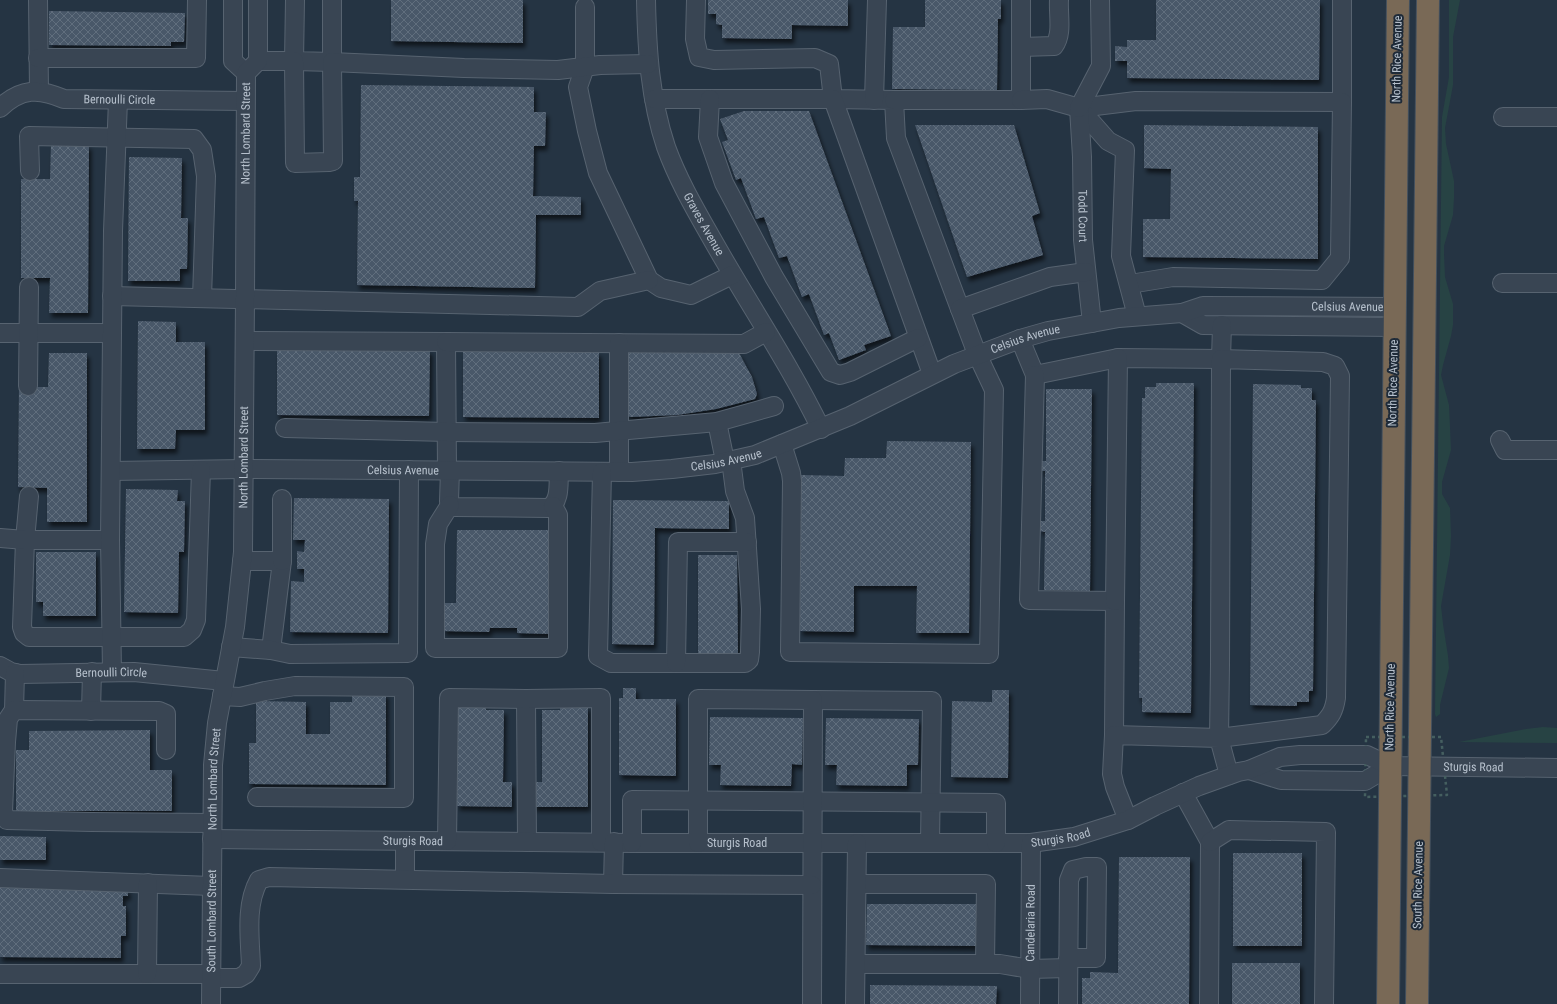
<svg xmlns="http://www.w3.org/2000/svg" width="1557" height="1004" font-family="'Roboto Condensed',sans-serif">
<style>
.grass{fill:#274344}
.building{fill:url(#building-cross-hatch);filter:url(#shadow)}
.lines{fill:none;stroke-linecap:round;stroke-linejoin:round}
.minor-casing{stroke:#576370;stroke-width:20}
.highway-casing{stroke:#44505d;stroke-width:24}
.path{stroke:#455f60;stroke-width:2.5;stroke-dasharray:3 3;stroke-linecap:butt}
.minor{stroke:#394553;stroke-width:18}
.highway{stroke:#796956;stroke-width:22}
.labels{text-anchor:middle;dominant-baseline:central;stroke-width:4;stroke-linejoin:round;paint-order:stroke}
.street-label{font-size:12px;fill:#b6c0cc;stroke:#1e2a38}
</style>
<defs>
<pattern id="building-cross-hatch" width="8" height="8" patternUnits="userSpaceOnUse"><rect width="8" height="8" fill="#495869"/><path d="M0 0l8 8M0 8l8-8" fill="none" stroke="#616e7d"/></pattern>
<filter id="shadow"><feDropShadow dx="2.5" dy="4.5" stdDeviation="2" flood-color="#0009"/></filter>
</defs>
<rect width="100%" height="100%" fill="#253443"/>
<path class="grass" d="M1449,0H1460L1453,37V85L1445,128L1446,144L1454,181V198L1453,215L1444,246V254L1445,277L1453,304V325L1451,336L1443,365L1441,375L1449,405L1451,450L1442,482V494L1450,508L1451,536L1450,555L1441,606L1443,624L1448,656L1449,668L1440,705V714L1436,717L1435,714L1442,117L1449,77Z
M1543,727L1557,728V743L1459,742L1526,729Z"/>
<path class="building" d="M391,0H523V43L391,41Z
M708,0H848V26L792,25V39L722,38V25L716,24V14H708Z
M925,0H1001V19H998L997,90L892,89L893,27H925Z
M1156,0H1320L1319,80L1127,78V61H1115V46L1127,47V40H1156Z
M49,11L185,13L184,42H171V46L49,45Z
M361,85L534,87V112H546L545,146H534L533,196L581,197V215H536L535,288L357,285L358,201H354V177H360Z
M744,111H809L891,336L864,345L866,350L839,360L829,333L824,335L809,294L802,297L787,256L779,258L764,217L756,219L741,178L736,180L722,142L728,140L720,119Z
M915,125H1014L1040,213L1032,216L1043,255L967,277Z
M1144,125L1318,127V259L1143,257V219H1170L1171,169L1144,168Z
M51,145H89L88,313H49L50,278H21V179H50Z
M129,157L182,158L181,218H188L187,269H180V281H128Z
M138,321L176,322V342H205V430H176L175,449H137Z
M277,349L430,350L429,416L277,415Z
M463,351L599,352V418L463,417Z
M630,352L739,353L752,377L757,394L755,399L716,409L677,415L630,417L626,414L627,355Z
M49,353H87V522H47V488L18,487L19,387H48Z
M1156,383H1194L1191,713L1142,712V698H1139L1142,398H1145V387H1156Z
M1253,384L1301,385V388H1312V400H1316L1313,691H1309V702H1297V706L1250,705Z
M1046,389H1092L1090,591L1044,590L1045,532L1040,531V521H1045V471H1041V461H1046Z
M887,441L971,442L969,633H916L917,586H854V632L800,631L801,475L844,476L845,458H886Z
M126,489L178,490L177,501H185L184,552H179L178,613L124,612Z
M294,498L389,499L388,633L290,632L291,581L304,582V569H297V551L304,552L305,540H293Z
M613,500L729,501V529L655,528L654,645L612,644Z
M457,530H550V634L517,633V628H490L489,632L443,631V603H456Z
M36,552H96V616H43V602H36Z
M698,555H737L738,653H698Z
M623,688H636V699H676V776L619,775V698H623Z
M992,690H1009L1008,778L951,777L952,701L992,702Z
M352,693H386V785L249,784V743H256V701L306,702V734H330V702H352Z
M458,706H486V710H504L503,782H512V807L457,806Z
M560,706H588V807H533V782H542V710H560Z
M710,717L803,718L802,765L792,764L791,786L720,785L721,765H709Z
M826,718L919,719L918,765H907V786L836,785L837,765H825Z
M150,730V770H172V811H16V750H29V731Z
M0,836L46,837V860H0Z
M1233,853H1302V946H1233Z
M1119,857H1190L1189,1004H1082V978H1090V972L1118,973Z
M0,888L128,889V896H123V906H126V936H121V958L0,957Z
M867,904H977L976,946L866,945Z
M1232,963H1300V1004H1232Z
M870,985L997,986L996,1004H870Z"/>
<g class="lines">
<g class="minor-casing">
<g id="minor">
<path d="M38,0L39,91"/>
<path d="M233,0V61L246,73"/>
<path d="M295,0L294,61L332,62V0"/>
<path id="s1" d="M646,0C647,50 650,99 666,147C678,180 695,209 712,239C748,303 789,363 821,429"/>
<path d="M696,0L695,39L699,57L714,60L815,58L829,64L833,99L894,100L896,138L960,309"/>
<path d="M1342,0V102"/>
<path d="M585,7V67L578,87L587,131L598,173L649,280L661,288L691,295L732,275"/>
<path d="M1021,47L1054,46C1063,34 1058,15 1059,0"/>
<path d="M38,58H196L197,0"/>
<path d="M258,61H294L295,163L329,162L333,161L332,62L464,68L558,70L600,65L648,64"/>
<path d="M654,99H833L932,374"/>
<path d="M710,99L708,137L724,183L774,277L831,372L840,375L850,372L918,338"/>
<path d="M874,100L877,0"/>
<path d="M894,100H1021V0"/>
<path d="M1021,100L1047,99L1079,108L1136,101L1342,102L1340,258L1322,280L1173,277L1130,284"/>
<path id="s2" d="M0,108C21,88 39,88 64,99L245,101"/>
<path d="M1079,108L1108,141L1125,150L1121,256L1137,316"/>
<path id="s3" d="M1079,108L1082,157L1083,240L1092,323"/>
<path d="M1079,108L1101,66L1100,0"/>
<path d="M1503,117H1557"/>
<path d="M30,171L29,136L194,139L202,150L206,176L202,298"/>
<path d="M1502,283H1557"/>
<path d="M112,296L578,307L600,291L649,280"/>
<path d="M1182,313L1203,325L1394,327"/>
<path d="M0,333H112"/>
<path d="M1020,339L1035,375L1118,358L1221,359L1222,325"/>
<path d="M245,341L446,342L447,470"/>
<path d="M446,342L744,344L766,332"/>
<path d="M619,343V472"/>
<path d="M1035,375L1029,600L1115,601L1114,735"/>
<path d="M28,386L29,287"/>
<path d="M717,422L725,461"/>
<path d="M285,428L447,432L595,433L717,422L774,406"/>
<path d="M1500,440L1505,450H1557"/>
<path d="M782,444L791,473L792,481L790,652L989,654L994,390L977,354L960,309L1050,277L1086,272"/>
<path d="M450,470L449,501L450,505L455,507L549,508C561,501 558,483 559,471"/>
<path id="s4" d="M111,471L243,469L632,472L672,469L715,464L755,455L850,416L954,364L1020,339L1048,331L1119,318L1182,313L1203,306L1394,307"/>
<path d="M602,472L598,656L611,663H745L749,660L750,652L751,609L745,518L735,491L731,460"/>
<path d="M29,496L25,540L22,627L24,633L29,637H184L192,630L196,620L201,470"/>
<path d="M450,505L438,524L435,544V648H558V515L553,506"/>
<path d="M0,538L25,540H110"/>
<path d="M242,561H282L271,650"/>
<path d="M282,561V499"/>
<path d="M1115,601L1118,358"/>
<path d="M231,647L271,650L290,654L408,653L409,470"/>
<path d="M676,663L678,542H747"/>
<path id="s5" d="M0,666L11,672L20,674L134,672L224,681"/>
<path d="M112,672L110,540L113,231L118,100"/>
<path d="M222,696L240,697L265,691L295,686L404,687V798L257,797"/>
<path d="M526,699L527,842"/>
<path d="M813,700L932,701L930,843"/>
<path d="M14,710L15,673"/>
<path d="M91,711L92,672"/>
<path d="M166,750V714L159,711L14,710L8,719L6,742L3,812L7,820L91,822L212,823"/>
<path d="M1249,770L1281,780L1365,781L1390,766"/>
<path d="M1183,793L1210,842L1209,1004"/>
<path d="M1128,820L1115,787L1112,774L1114,735L1219,738L1220,665L1221,359L1323,362L1335,366L1340,376L1336,698C1334,711 1331,716 1322,725L1219,738L1229,775"/>
<path id="s6" d="M212,839L632,843H1031L1074,837L1128,820L1155,806L1199,786L1238,772L1249,770L1280,757L1300,755H1367L1390,766L1557,768"/>
<path d="M447,841L449,698L526,699L601,698V842"/>
<path d="M1210,842L1229,830L1326,832L1324,1004"/>
<path d="M632,843V800L996,803V843"/>
<path d="M698,843V699L813,700L812,1004"/>
<path d="M0,878L211,886"/>
<path d="M405,879V841"/>
<path d="M613,884L614,842"/>
<path d="M857,884H986L985,964"/>
<path d="M856,964H1000L1030,969L1068,968"/>
<path d="M0,974H211"/>
<path d="M147,974L148,883"/>
<path d="M211,978H239L246,974L251,966C250,938 245,905 259,880L269,877L613,884L812,885"/>
<path id="s7" d="M211,1004L213,765L217,723L235,627L243,552L245,299L246,73L258,61V0"/>
<path d="M855,1004L857,843"/>
<path id="s8" d="M1030,1004L1031,843"/>
<path d="M1068,1004L1069,880L1073,870L1086,867H1097L1096,958H1068"/>
</g>
</g>
<g class="highway-casing">
<path id="highway" d="M1388,1004L1398,0
M1417,1004L1428,0"/>
</g>
<path class="path" d="M1366,737H1441L1447,795L1365,797Z"/>
<use href="#minor" class="minor"/>
<use href="#highway" class="highway"/>
</g>
<g class="labels">
<g class="street-label">
<text transform="translate(1397 59) rotate(-89)">North Rice Avenue</text>
<text stroke="none"><textPath href="#s2" startOffset="125">Bernoulli Circle</textPath></text>
<text stroke="none"><textPath href="#s7" startOffset="873">North Lombard Street</textPath></text>
<text stroke="none"><textPath href="#s3" startOffset="108">Todd Court</textPath></text>
<text stroke="none"><textPath href="#s1" startOffset="235">Graves Avenue</textPath></text>
<text stroke="none"><textPath href="#s4" startOffset="1266">Celsius Avenue</textPath></text>
<text stroke="none"><textPath href="#s4" startOffset="940">Celsius Avenue</textPath></text>
<text transform="translate(1393 383) rotate(-89)">North Rice Avenue</text>
<text stroke="none"><textPath href="#s7" startOffset="549">North Lombard Street</textPath></text>
<text stroke="none"><textPath href="#s4" startOffset="616">Celsius Avenue</textPath></text>
<text stroke="none"><textPath href="#s4" startOffset="292">Celsius Avenue</textPath></text>
<text stroke="none"><textPath href="#s5" startOffset="113">Bernoulli Circle</textPath></text>
<text transform="translate(1390 707) rotate(-89)">North Rice Avenue</text>
<text stroke="none"><textPath href="#s6" startOffset="1280">Sturgis Road</textPath></text>
<text stroke="none"><textPath href="#s7" startOffset="225">North Lombard Street</textPath></text>
<text stroke="none"><textPath href="#s6" startOffset="849">Sturgis Road</textPath></text>
<text stroke="none"><textPath href="#s6" startOffset="201">Sturgis Road</textPath></text>
<text stroke="none"><textPath href="#s6" startOffset="525">Sturgis Road</textPath></text>
<text transform="translate(1418 885) rotate(-89)">South Rice Avenue</text>
<text stroke="none"><textPath href="#s7" startOffset="83">South Lombard Street</textPath></text>
<text stroke="none"><textPath href="#s8" startOffset="81">Candelaria Road</textPath></text>
</g>
</g>
</svg>
